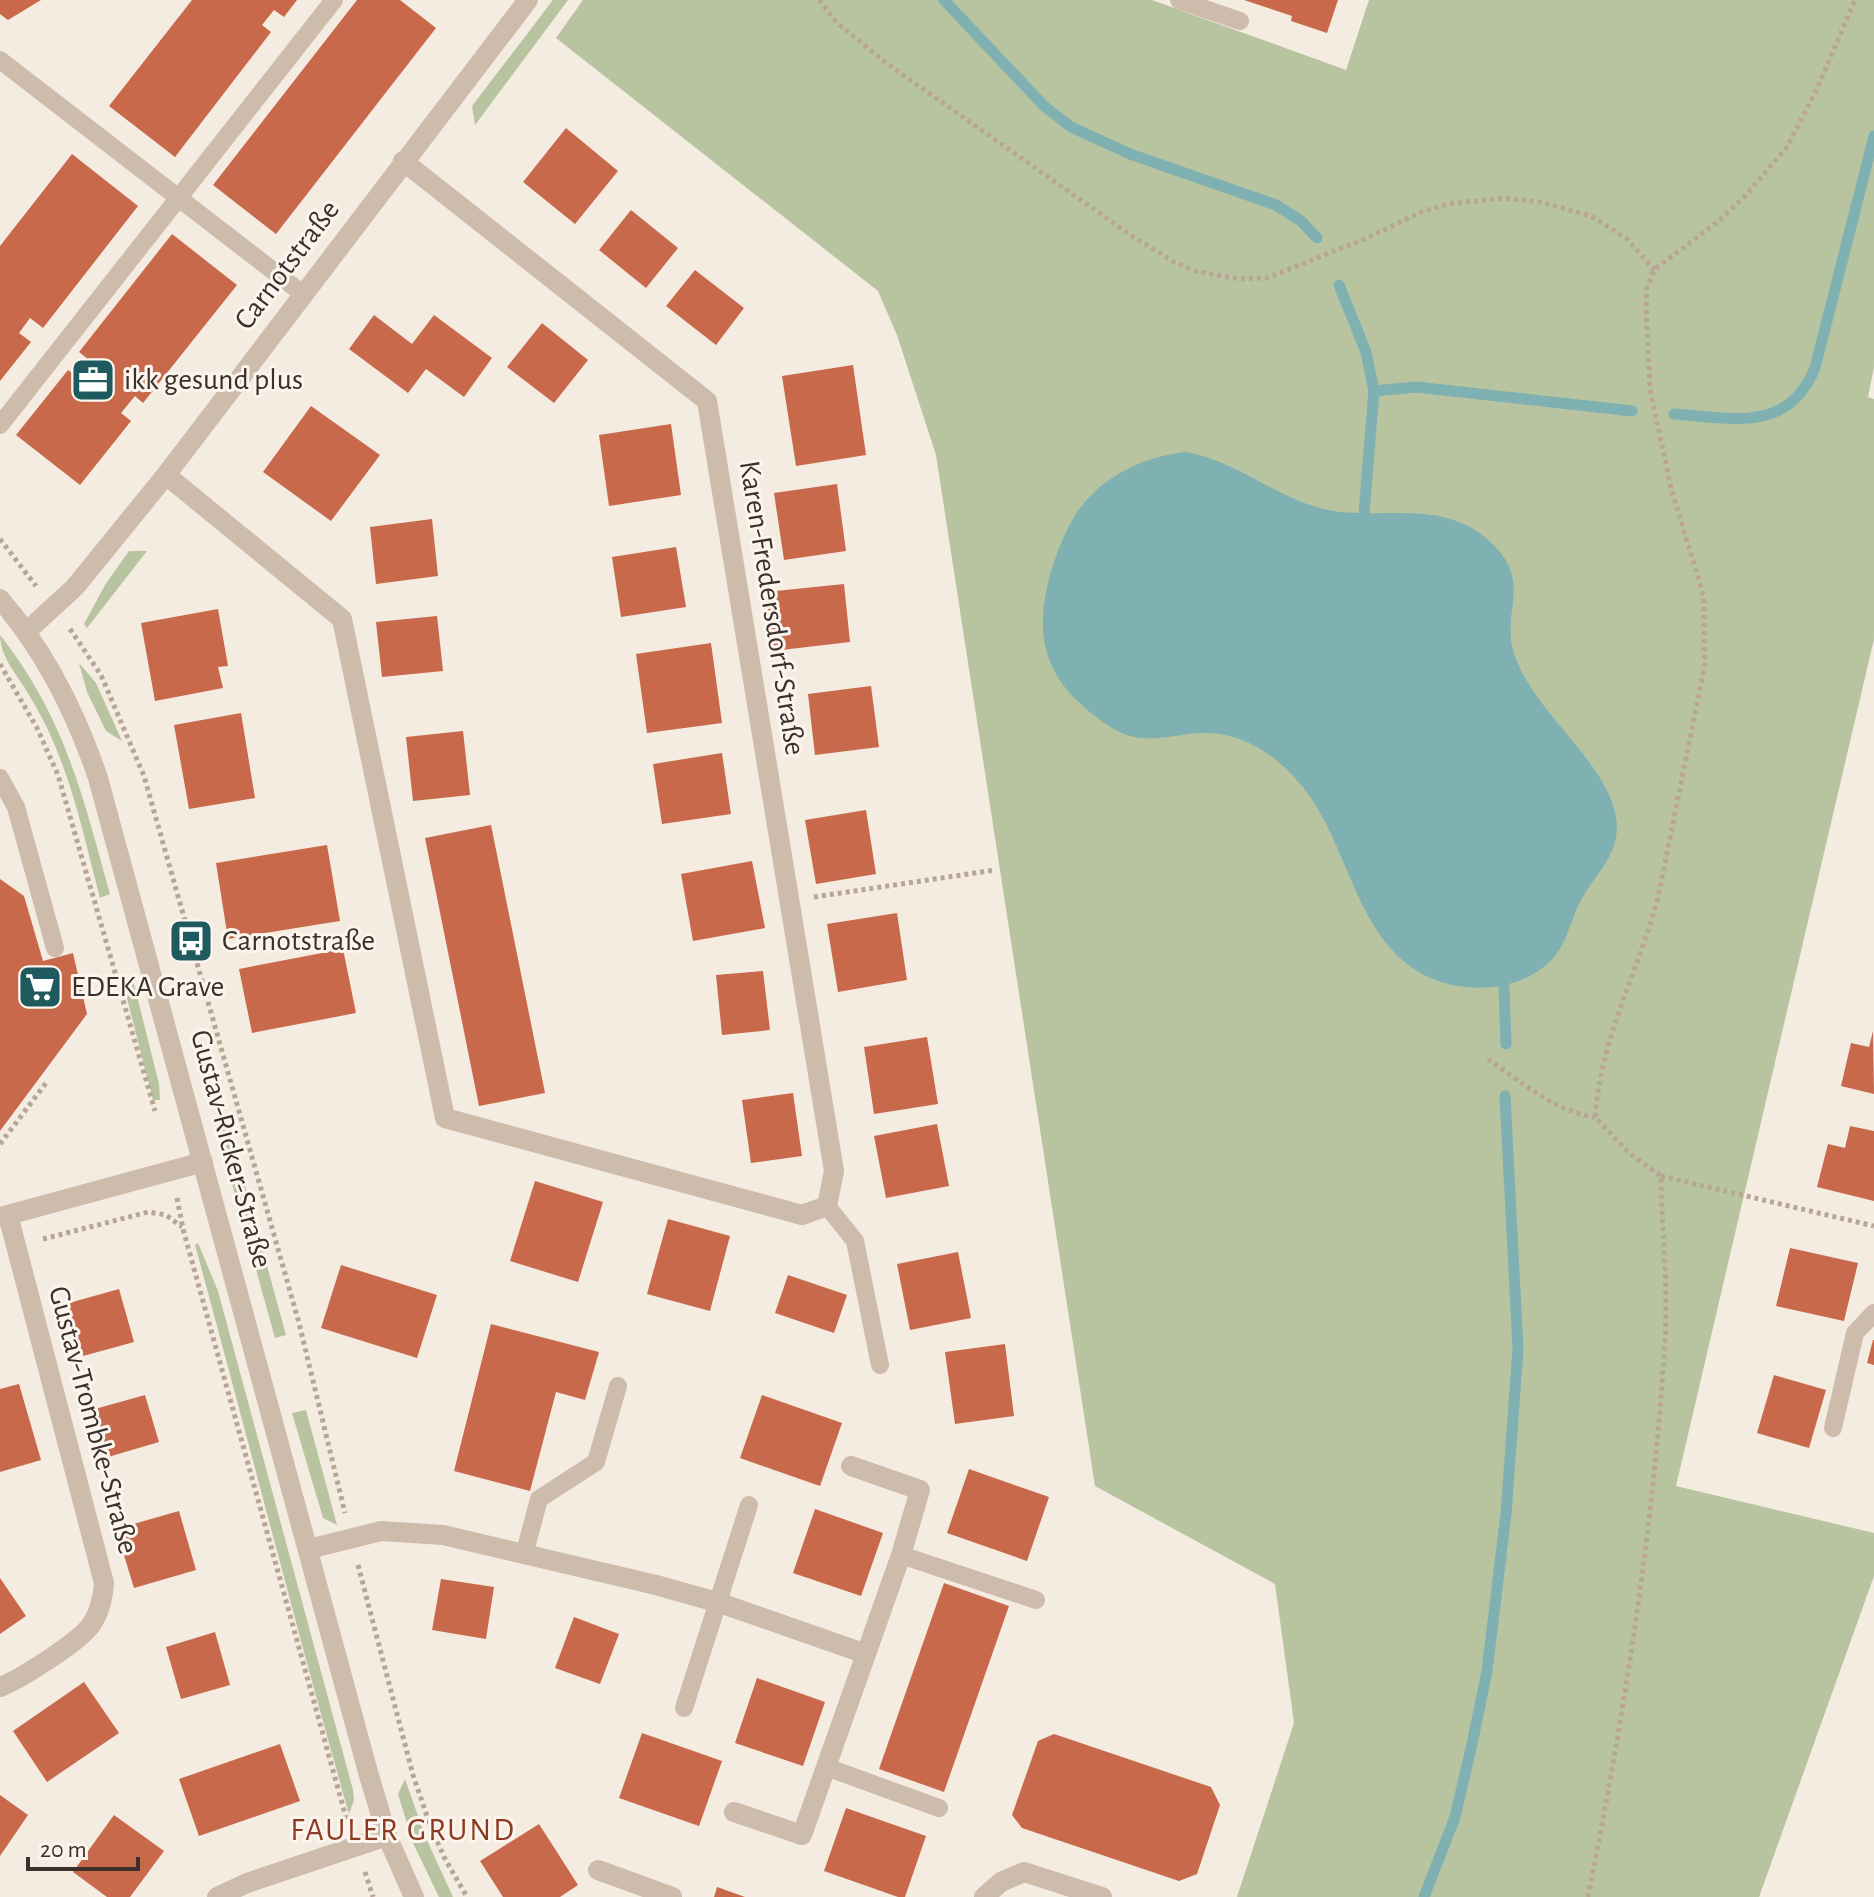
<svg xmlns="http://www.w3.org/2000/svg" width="1874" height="1897" font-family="'Alegreya Sans',sans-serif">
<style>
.green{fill:#b8c4a0}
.water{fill:#7fb0b2}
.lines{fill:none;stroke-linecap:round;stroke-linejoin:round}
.stream{stroke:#7fb0b2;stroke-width:11}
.building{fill:#c8694b}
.path{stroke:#b9a596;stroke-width:5;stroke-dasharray:4 4;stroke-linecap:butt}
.service{stroke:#cdbbac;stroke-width:18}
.minor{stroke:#cdbbac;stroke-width:20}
.tertiary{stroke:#cdbbac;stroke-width:20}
.labels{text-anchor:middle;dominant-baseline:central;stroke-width:6;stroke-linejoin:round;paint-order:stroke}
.street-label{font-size:30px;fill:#3b302b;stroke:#fbf5ee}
.poi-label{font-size:30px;fill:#3b302b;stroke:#fbf5ee;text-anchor:start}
.neighbourhood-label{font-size:32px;letter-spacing:2px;fill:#8c3b22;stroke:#fbf5ee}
</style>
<rect width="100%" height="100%" fill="#f4ebe1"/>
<path class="green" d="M553,0H568L475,125L472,106Z
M583,0H1152L1346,70L1369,0H1874V367L1868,397L1874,399V639L1676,1486L1874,1533V1576L1759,1897H1237L1294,1723L1275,1584L1095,1486L936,455L897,335L878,291L556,38Z
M129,551H147L87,628L84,624L105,585Z
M0,635C65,717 83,797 110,894L100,898C81,826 69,760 29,695C18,676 0,657 0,635Z
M79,663L96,683L122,741L106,731L87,692Z
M132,976L159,1084L160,1100H153L122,979Z
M225,1113L286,1335L275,1338L214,1119Z
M198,1243L218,1291L353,1790L354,1800L349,1814C295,1625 247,1434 195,1245Z
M306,1410L337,1525L323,1518L292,1413Z
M405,1779L425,1836L453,1897H439L413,1843L398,1794Z"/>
<path class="water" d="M1187,452C1234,461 1271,493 1316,507C1372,524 1436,496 1486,538C1538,582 1497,612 1516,659C1537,713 1596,754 1613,805C1627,848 1600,867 1581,900C1572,917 1567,941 1555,956C1528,988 1478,994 1441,982C1355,953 1353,848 1302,786C1272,750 1236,728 1188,734C1168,737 1147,742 1127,735C1111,729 1096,718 1083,706C1036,665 1036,618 1054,562C1061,543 1068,524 1081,507C1105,475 1148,455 1187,452Z"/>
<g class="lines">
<path class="stream" d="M944,0L1044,106L1071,127L1130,154L1276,205L1301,221L1317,238
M1339,285L1366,352L1374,391L1364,513
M1374,391L1416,387L1632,411
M1674,414C1731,418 1788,434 1815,368L1874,136
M1504,986L1506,1044
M1424,1897L1455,1817L1472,1744L1487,1671L1506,1514L1518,1349L1505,1096"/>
</g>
<path class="building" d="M0,0H41L8,20L0,14Z
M192,0H297L284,17L274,10L262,25L271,32L175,157L109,106Z
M357,0H400L436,28L276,234L213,185Z
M1244,0H1338L1327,33L1291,21L1292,16Z
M566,128L618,171L575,224L523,182Z
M72,154L138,206L43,328L30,318L19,333L31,342L0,381V246Z
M631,210L678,248L646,288L599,250Z
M172,234L237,285L143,403L135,396L121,413L131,421L80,485L16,435L68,370L76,376L82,369L89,360L79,352Z
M695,270L744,308L716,345L666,306Z
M374,315L412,344L434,315L492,358L464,397L426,369L408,393L349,349Z
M542,323L588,360L554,403L507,367Z
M853,365L866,455L796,466L782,376Z
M311,406L380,455L331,521L263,472Z
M671,424L681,495L609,506L599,435Z
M837,484L846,551L784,560L774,493Z
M432,519L438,576L376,584L370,527Z
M676,547L686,607L621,617L612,557Z
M844,584L850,642L773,651L766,592Z
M218,609L228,666L218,667L223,688L155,701L141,623Z
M437,616L443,671L382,677L376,622Z
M711,643L722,723L647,733L636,654Z
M871,686L879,747L815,755L808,694Z
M241,713L255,798L189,809L174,725Z
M463,731L470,795L413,801L406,737Z
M722,753L731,814L662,824L653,764Z
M866,810L876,874L816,884L805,820Z
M491,825L545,1093L479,1106L425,838Z
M327,845L340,921L228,939L216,863Z
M752,861L765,928L693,941L681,874Z
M0,879L24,896L43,961L73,953L87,1014L0,1131Z
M897,913L907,980L838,992L827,924Z
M343,949L356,1013L252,1033L239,969Z
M763,971L770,1030L722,1035L716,975Z
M1873,1031L1874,1094L1841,1086L1851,1043L1869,1047Z
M927,1037L938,1104L874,1114L864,1047Z
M793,1093L802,1156L751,1163L742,1100Z
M937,1124L949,1186L886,1198L874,1136Z
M1850,1126L1874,1131V1201L1817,1187L1828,1144L1845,1148Z
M535,1181L603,1202L578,1282L510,1261Z
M668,1219L730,1236L710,1311L647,1294Z
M1790,1248L1858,1263L1844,1321L1776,1306Z
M958,1252L971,1318L910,1330L897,1264Z
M341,1265L437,1295L417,1358L321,1328Z
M788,1275L847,1295L834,1333L775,1313Z
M119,1289L134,1342L83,1356L82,1352L76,1354L62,1305Z
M491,1324L599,1352L585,1400L556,1392L530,1491L454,1471Z
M1873,1340H1874V1365L1867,1363Z
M1005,1344L1014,1416L955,1424L945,1352Z
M1774,1375L1826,1390L1809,1448L1757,1433Z
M19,1384L41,1460L0,1472V1389Z
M145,1395L159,1442L108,1457L95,1409Z
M762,1395L842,1423L820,1486L740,1458Z
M969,1469L1049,1497L1027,1561L947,1533Z
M815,1509L883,1533L861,1596L793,1573Z
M179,1511L196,1570L134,1588L116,1529Z
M0,1578L26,1616L0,1634Z
M441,1579L494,1587L486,1639L432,1630Z
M944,1583L1009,1606L944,1792L879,1769Z
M574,1617L619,1634L600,1684L555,1668Z
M215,1632L230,1685L181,1699L166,1647Z
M757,1678L825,1702L803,1766L735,1743Z
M84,1682L119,1733L47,1782L13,1731Z
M642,1733L722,1761L699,1826L619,1798Z
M1054,1734L1211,1787L1220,1805L1197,1874L1179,1881L1022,1828L1012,1815L1038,1741Z
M280,1744L300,1801L199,1836L179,1779Z
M0,1795L28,1815L0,1856Z
M846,1808L926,1836L905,1897H898L824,1871Z
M114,1815L164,1851L130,1897H107L73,1872Z
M539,1824L578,1885L560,1897H503L480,1861Z
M717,1887L745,1897H714Z"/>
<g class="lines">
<path class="path" d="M819,0L838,24L889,65L1129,234L1174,262L1195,271L1239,279L1267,278L1367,238L1421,212L1448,204L1503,198L1540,202L1591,216L1627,239L1654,270
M0,539L36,586
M70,629L101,675L144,776L299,1323L345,1513
M0,664L37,728L58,775L155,1111
M814,897L995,870
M1488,1059C1521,1082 1554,1111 1595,1117
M0,1144L46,1083
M1661,1176L1874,1226
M177,1198L183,1229L347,1821
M43,1239L148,1212L166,1215L182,1227
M358,1565L413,1775L429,1822L444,1857L467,1897
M365,1872L373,1897
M1588,1897C1624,1714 1654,1526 1665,1340C1668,1286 1662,1230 1661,1176L1629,1153L1595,1117C1601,1037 1638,972 1658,897L1705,664L1704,597L1671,488L1650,389L1646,306L1647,289L1654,270L1720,220L1745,196L1787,147L1816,91L1855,0"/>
<path class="service" d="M1179,0L1240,21
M0,60L303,294
M0,425L334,0
M0,778L16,807L55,948
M827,1206L855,1241L880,1365
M1833,1428L1855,1333L1874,1313
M524,1555L539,1499L596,1462L618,1386
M901,1555L1036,1600
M684,1708L749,1505
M826,1767L939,1808"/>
<path class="minor" d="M166,475L342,619L445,1118L802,1215L827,1206L834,1171L707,401L403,161
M26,632L75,587L166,475L528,0
M0,1217L203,1162
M309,1549L381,1531L443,1535L656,1585L720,1603L866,1654
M0,1687C19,1680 79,1642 91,1625C100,1612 103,1598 104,1583L8,1215
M734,1812L802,1835L901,1555L920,1490L851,1466
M598,1870L672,1897
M217,1897L247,1883L387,1836
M984,1897L1001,1882L1024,1872L1102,1897"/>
<path class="tertiary" d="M0,599C45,651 76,713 98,778L368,1772L387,1836L414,1897"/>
</g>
<defs>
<g id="office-square" transform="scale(2.3)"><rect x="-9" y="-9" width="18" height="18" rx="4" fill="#1f5a5e" stroke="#fbf5ee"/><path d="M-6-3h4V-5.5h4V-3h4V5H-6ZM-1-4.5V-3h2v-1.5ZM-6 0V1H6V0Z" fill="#fff"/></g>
<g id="bus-square" transform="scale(2.3)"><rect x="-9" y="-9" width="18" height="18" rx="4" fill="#1f5a5e" stroke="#fbf5ee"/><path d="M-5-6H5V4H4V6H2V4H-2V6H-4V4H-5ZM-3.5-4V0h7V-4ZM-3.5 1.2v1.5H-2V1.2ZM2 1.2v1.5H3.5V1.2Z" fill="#fff"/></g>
<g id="supermarket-square" transform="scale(2.3)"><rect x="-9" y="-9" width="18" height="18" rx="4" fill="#1f5a5e" stroke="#fbf5ee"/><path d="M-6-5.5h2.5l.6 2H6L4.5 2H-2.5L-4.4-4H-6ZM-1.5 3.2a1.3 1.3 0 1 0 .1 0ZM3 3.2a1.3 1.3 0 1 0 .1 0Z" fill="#fff"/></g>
</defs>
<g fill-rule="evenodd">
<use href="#office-square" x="93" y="380"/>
<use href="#bus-square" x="191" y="941"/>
<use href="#supermarket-square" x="40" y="987"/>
</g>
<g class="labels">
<g class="street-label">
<text transform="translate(287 265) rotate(-53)">Carnotstraße</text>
<text transform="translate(772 608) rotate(81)">Karen-Fredersdorf-Straße</text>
<text transform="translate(231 1149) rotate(75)">Gustav-Ricker-Straße</text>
<text transform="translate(93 1420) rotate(75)">Gustav-Trombke-Straße</text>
</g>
<g class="poi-label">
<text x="124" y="380">ikk gesund plus</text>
<text x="222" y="941">Carnotstraße</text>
<text x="71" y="987">EDEKA Grave</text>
</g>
<g class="neighbourhood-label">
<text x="403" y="1830">FAULER GRUND</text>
</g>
</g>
<path d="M28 1857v12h110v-12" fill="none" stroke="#3b302b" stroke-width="4"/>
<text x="40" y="1857" font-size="24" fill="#3b302b" stroke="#fbf5ee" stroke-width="6" paint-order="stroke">20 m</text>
</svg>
